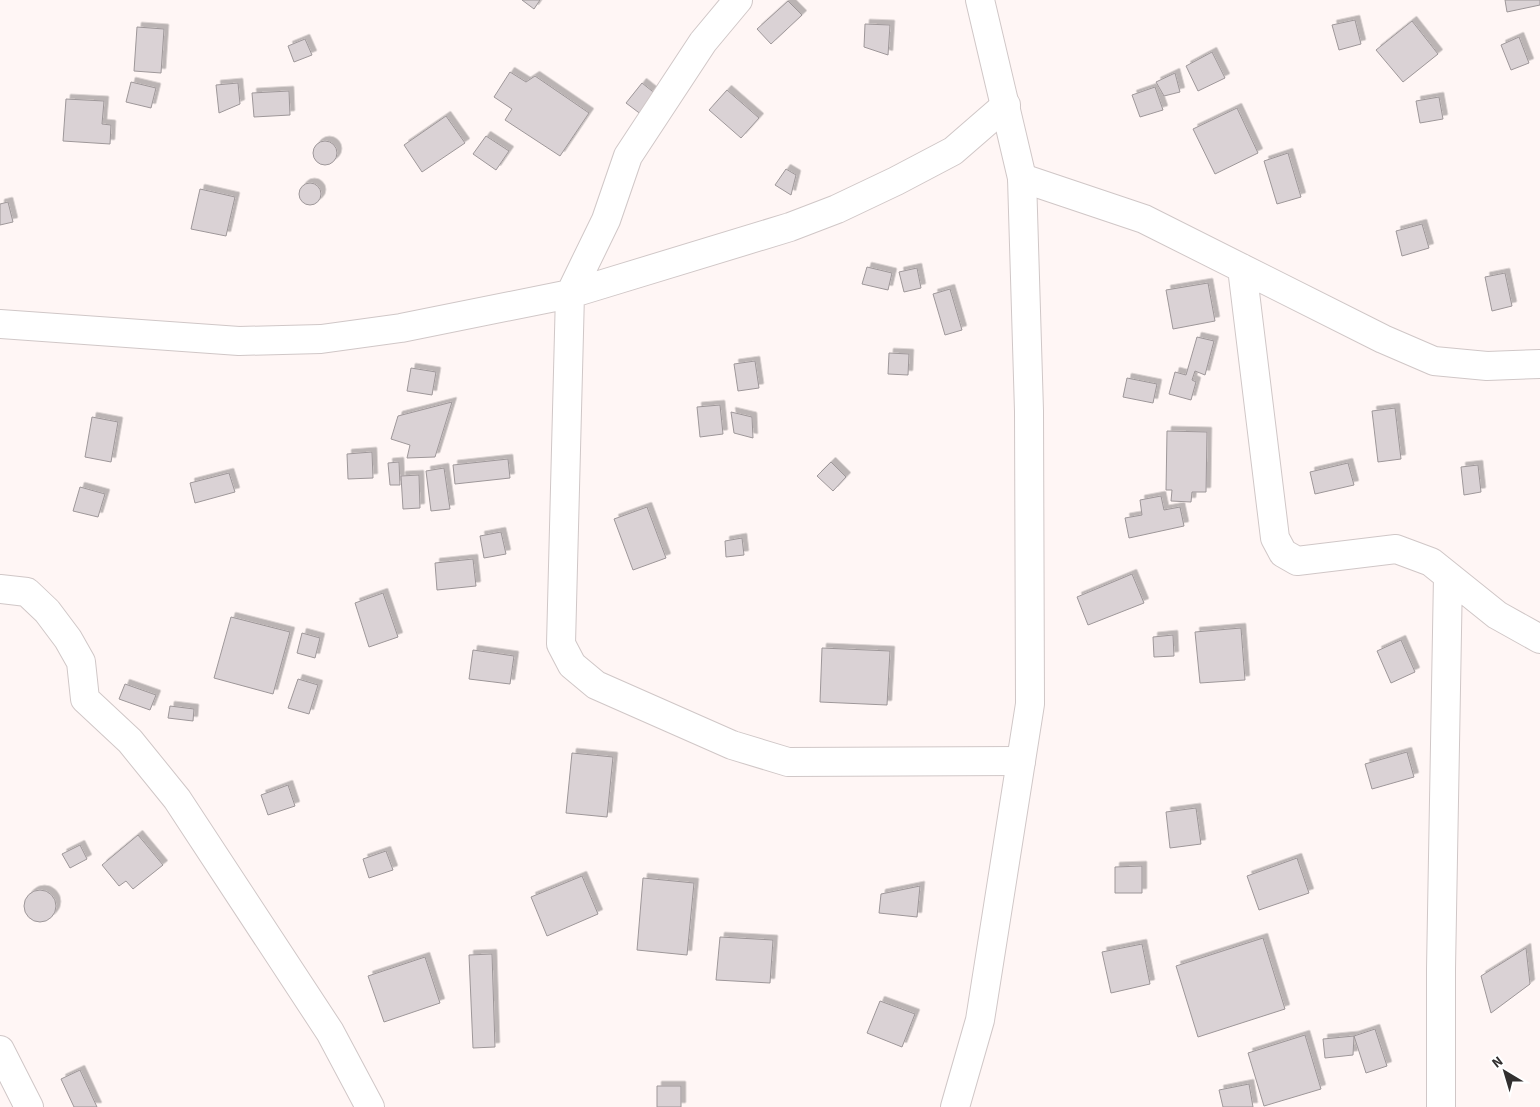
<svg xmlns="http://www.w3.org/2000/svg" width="1540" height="1107" font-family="'Source Sans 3',sans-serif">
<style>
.building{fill:#dad2d5;stroke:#9e9799;filter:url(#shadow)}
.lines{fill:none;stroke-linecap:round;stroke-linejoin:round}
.minor-casing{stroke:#d0c7c7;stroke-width:30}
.tertiary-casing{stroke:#d0c7c7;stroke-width:30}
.minor{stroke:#fff;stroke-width:28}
.tertiary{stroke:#fff;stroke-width:28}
</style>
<defs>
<filter id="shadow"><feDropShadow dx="4.5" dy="-4.5" stdDeviation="0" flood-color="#0004"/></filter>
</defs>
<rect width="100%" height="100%" fill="#fff6f5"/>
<path class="building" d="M522,0H540L534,9Z
M1505,0H1540V5L1507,12Z
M788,1L802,15L771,44L757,29Z
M1355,20L1361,44L1339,50L1332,25Z
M1412,21L1438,54L1403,82L1376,50Z
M865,24L890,25L888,55L864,47Z
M137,27L164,29L161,73L134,71Z
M1519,37L1529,63L1511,70L1501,45Z
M305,39L312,55L294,62L288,46Z
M1212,52L1225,78L1198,91L1186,66Z
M510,72L526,82L535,76L589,113L560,156L505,120L512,109L494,97Z
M1175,73L1180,92L1164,96L1156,82Z
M131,82L156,88L151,108L126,102Z
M238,83L240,104L219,113L216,85Z
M642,83L657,95L642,115L626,103Z
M1155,87L1163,110L1140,117L1132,95Z
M727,90L759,118L741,138L709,110Z
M289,91L290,115L254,117L252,93Z
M1439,97L1443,119L1420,123L1416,101Z
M66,99L104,101L102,124L111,125L110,144L63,141Z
M1237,108L1258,153L1215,174L1193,129Z
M446,116L465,143L422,172L404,145Z
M486,136L509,151L496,170L473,154Z
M313 153a12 12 0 1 1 24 0a12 12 0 1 1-24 0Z
M1288,153L1301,197L1277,204L1264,161Z
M786,169L796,175L791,195L775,185Z
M299 194a11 11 0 1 1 22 0a11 11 0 1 1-22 0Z
M200,189L235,197L226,236L191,229Z
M8,202L13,222L0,225V204Z
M1422,224L1429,248L1402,256L1396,231Z
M867,267L892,273L888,290L862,284Z
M917,268L921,288L904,292L899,272Z
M1505,273L1512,306L1492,311L1485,277Z
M1208,283L1215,321L1173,329L1166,290Z
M950,289L962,330L945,335L933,294Z
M1197,337L1214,341L1205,375L1195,371L1192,380L1196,382L1191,400L1169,394L1175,372L1186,375Z
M889,353L909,354L908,375L888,374Z
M755,361L759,388L738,391L734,364Z
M411,368L436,372L432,395L407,391Z
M1127,378L1157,384L1153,403L1123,397Z
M452,402L435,457L407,458L410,445L391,439L398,416Z
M720,405L723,434L700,437L697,407Z
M1395,408L1401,459L1378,462L1372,411Z
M731,412L752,417L753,438L734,433Z
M92,417L118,422L111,462L85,457Z
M1167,431L1207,432L1206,492H1192L1191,502L1171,501L1172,490H1166Z
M372,452L373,478L348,479L347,454Z
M508,459L510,478L455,484L453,465Z
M399,462L400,485H390L388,463Z
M831,462L846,477L833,491L817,476Z
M1348,463L1354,485L1315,494L1310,472Z
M1478,465L1481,492L1464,495L1461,467Z
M444,468L450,509L431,511L426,471Z
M229,473L235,492L195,503L190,483Z
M419,475L420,508L403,509L401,476Z
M80,487L105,494L98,517L73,511Z
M1161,496L1164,510L1180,507L1184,526L1129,538L1125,518L1142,515L1140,500Z
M647,507L666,558L633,570L614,519Z
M501,532L506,554L484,558L480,536Z
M742,538L744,555L726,557L725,541Z
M473,559L476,586L437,590L435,563Z
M1132,574L1144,603L1088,625L1077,597Z
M383,593L398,637L369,647L355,603Z
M231,617L290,632L273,694L214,678Z
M1241,628L1245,680L1200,683L1195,632Z
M302,633L320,638L315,658L297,653Z
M1173,635L1174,656L1154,657L1153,637Z
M1401,640L1415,672L1391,683L1377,651Z
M822,648L890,651L887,705L820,702Z
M473,650L514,656L510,684L469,679Z
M298,679L318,685L309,714L288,708Z
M125,684L156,695L150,710L119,699Z
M170,706L194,709L193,721L168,718Z
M1407,752L1414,777L1372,789L1365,764Z
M572,753L613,757L607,817L566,813Z
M288,785L295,806L268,815L261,795Z
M1196,808L1201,844L1170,848L1166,812Z
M138,835L163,865L133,889L126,881L119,886L102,865Z
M80,845L87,859L70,868L62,854Z
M386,851L393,870L369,878L363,859Z
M1297,858L1309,893L1259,910L1247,876Z
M1142,866V893H1115V867Z
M582,876L598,914L547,936L531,897Z
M643,878L694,883L687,955L637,950Z
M920,886L917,917L879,913L881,894Z
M24 906a16 16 0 1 1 32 0a16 16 0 1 1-32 0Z
M720,937L773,940L770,983L716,980Z
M1263,938L1285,1009L1198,1037L1176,966Z
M1142,944L1150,984L1111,993L1102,952Z
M1526,948L1530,984L1491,1013L1481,976Z
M492,954L495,1047L473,1048L469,955Z
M425,957L440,1003L384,1022L368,976Z
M880,1001L915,1014L902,1047L867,1033Z
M1375,1029L1387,1066L1366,1073L1354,1036Z
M1305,1035L1321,1089L1264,1106L1248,1053Z
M1354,1036L1353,1055L1325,1058L1323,1039Z
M80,1070L97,1107H74L61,1079Z
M1249,1084L1253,1107H1223L1219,1090Z
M657,1086H681V1107H657Z"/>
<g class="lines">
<g class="minor-casing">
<path id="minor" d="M738,0L703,42L628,156L606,220L570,294L561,644L572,665L596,685L732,745L788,762L1021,761
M1022,178L1144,219L1383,339L1434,361L1487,366L1540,364
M1242,268L1275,538L1283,553L1297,561L1396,549L1431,562L1497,615L1540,639
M0,324L239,341L321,339L401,328L570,294L790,227L837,209L896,181L953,151L1006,105
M0,589L27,592L47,611L68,639L81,662L85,699L130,741L177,799L330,1032L370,1107
M0,1050L29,1107
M1441,1107V969L1448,576"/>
</g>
<g class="tertiary-casing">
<path id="tertiary" d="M955,1107L980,1020L1030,704L1029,411L1022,178L980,0"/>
</g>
<use href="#minor" class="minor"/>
<use href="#tertiary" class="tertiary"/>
</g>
<g transform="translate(1505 1072) rotate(322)" stroke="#ffffff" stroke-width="4" paint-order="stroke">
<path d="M0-4L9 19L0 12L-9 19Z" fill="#322f2f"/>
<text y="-8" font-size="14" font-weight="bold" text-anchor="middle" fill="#322f2f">N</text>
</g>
</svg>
